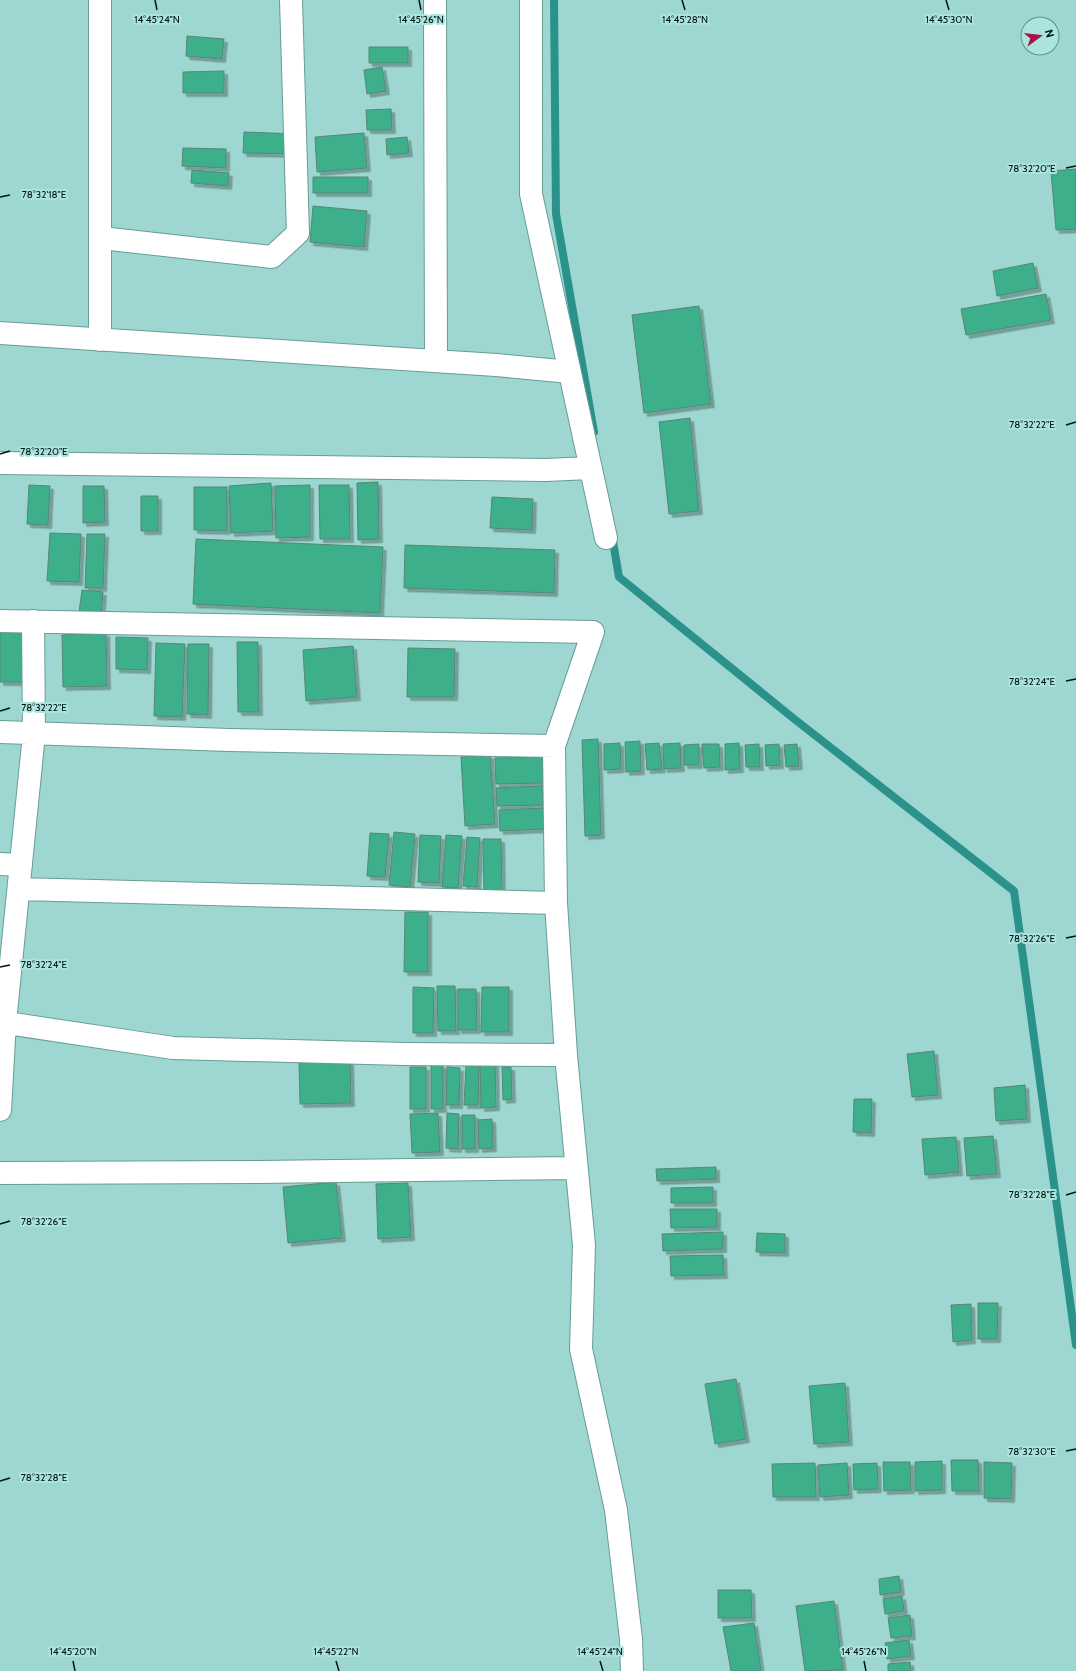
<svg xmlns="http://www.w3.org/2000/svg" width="1076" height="1671" font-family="Cabin,sans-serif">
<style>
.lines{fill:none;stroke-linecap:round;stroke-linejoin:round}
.stream{stroke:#2b928b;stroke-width:8}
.building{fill:#3daf8b;stroke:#578674;filter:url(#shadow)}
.minor-casing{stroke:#669d97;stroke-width:24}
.minor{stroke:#fff;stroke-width:22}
.ticks{fill:none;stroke:#011513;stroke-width:1.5}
.ticks-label{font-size:10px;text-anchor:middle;fill:#011513;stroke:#abe4de;stroke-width:4;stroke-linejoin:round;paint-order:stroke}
</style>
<defs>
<filter id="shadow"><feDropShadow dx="3.5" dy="3.5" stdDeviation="0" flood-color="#0004"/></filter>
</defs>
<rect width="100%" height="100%" fill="#9ed7d1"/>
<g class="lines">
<path class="stream" d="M554,0L556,214L594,432
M612,536L619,577L793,718L1014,891L1076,1345"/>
</g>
<path class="building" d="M187,36L224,39L222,59L186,56Z
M369,47H408V63H369Z
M382,67L386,91L367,94L364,70Z
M224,71V93H183V72Z
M391,109L392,130H367L366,110Z
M244,132L298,134L297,154L243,153Z
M364,133L367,168L317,172L315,137Z
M407,137L409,153L387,155L386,139Z
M183,148L226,149V168L182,166Z
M1076,169V229L1056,230L1051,171Z
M192,170L229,173L228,186L191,183Z
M313,177H368V193H313Z
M313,206L367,211L364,247L310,242Z
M1033,263L1038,288L997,296L993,271Z
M1046,294L1051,320L966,335L961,309Z
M699,306L711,404L644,413L632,315Z
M690,418L699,511L669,514L659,422Z
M378,482L379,539L358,540L357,483Z
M271,483L273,531L231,533L229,486Z
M29,485L50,486L48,525L27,524Z
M310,485V537L276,538L275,486Z
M319,485H349L350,539H320Z
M83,486H104L105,522L83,523Z
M194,487H227V531L194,530Z
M141,496H158V531H141Z
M492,497L533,499L532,530L490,528Z
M50,533L81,534L79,582L47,581Z
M87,534H105L103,588H85Z
M196,539L383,547L380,613L193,604Z
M405,545L555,550L554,593L404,588Z
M82,590L103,592L101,614L79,612Z
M0,632H27V682H0Z
M106,633L107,686L63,687L62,635Z
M116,637L148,638L147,670L116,669Z
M237,642H258L259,712H238Z
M156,643L185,644L182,717L154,716Z
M188,644H209L208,715L187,714Z
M353,646L357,697L306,701L303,650Z
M408,648L455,649L454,697H407Z
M598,739L601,835L585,836L582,740Z
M640,741L641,771L626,772L625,742Z
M620,743L621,769L604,770V744Z
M659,743L662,769L647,770L645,744Z
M680,743L681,768L664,769L663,744Z
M739,743L740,769L725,770V744Z
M699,744V765H684V745Z
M702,744H719L720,767L704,768Z
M759,744L760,767H746L745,745Z
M779,744L780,765L766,766L765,745Z
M797,744L799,766L786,767L784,745Z
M490,755L495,824L465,826L461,757Z
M543,757V783L496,784L495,758Z
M542,786L543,805L497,806L496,788Z
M543,808L545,829L500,831L499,810Z
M394,832L415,834L410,887L389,885Z
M370,833L389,834L385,877L367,876Z
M420,835L441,836L439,883L418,882Z
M446,835L462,836L458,888L442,887Z
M467,837L480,838L477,887L463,886Z
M483,839H501L502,894H484Z
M405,912H428V972H404Z
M437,986H455L456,1031H438Z
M413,987L434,988L433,1033H413Z
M482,987H509V1032H481Z
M458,989H476L477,1030H458Z
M934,1051L938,1095L912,1097L907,1054Z
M350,1061L351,1103L300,1104L299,1062Z
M495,1063L496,1107L481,1108L480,1064Z
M466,1064H479L478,1105H464Z
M431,1065H443V1109H431Z
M410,1067H426V1109H410Z
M447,1067L460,1068L459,1105H446Z
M502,1067H511L512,1099L503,1100Z
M1025,1085L1027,1119L996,1121L994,1088Z
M854,1099H872L871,1133L853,1132Z
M438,1113L440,1152L412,1153L410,1114Z
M447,1113L459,1114L458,1149L446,1148Z
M462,1115H475V1149H462Z
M492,1119L493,1148L479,1149L478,1120Z
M993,1136L997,1174L967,1176L964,1138Z
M956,1137L959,1172L925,1175L922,1139Z
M716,1167V1179L657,1181L656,1169Z
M336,1182L342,1238L288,1243L283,1187Z
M408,1183L411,1237L378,1239L376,1184Z
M713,1187V1203H671V1188Z
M670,1209H717V1227L671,1228Z
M723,1232V1249L663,1251L662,1234Z
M757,1233L785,1234V1253L756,1252Z
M723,1255L724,1275L671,1276L670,1256Z
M978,1303H998L997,1339H978Z
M971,1304L972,1340L953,1342L951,1305Z
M736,1379L746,1439L715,1444L705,1384Z
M845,1383L849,1442L814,1444L809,1386Z
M951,1460H978L979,1491H952Z
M942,1461V1490L915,1491V1462Z
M883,1462H910L911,1490L884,1491Z
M984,1462L1012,1463L1011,1499L984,1498Z
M815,1463L816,1497H773L772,1464Z
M847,1463L849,1495L820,1497L818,1465Z
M877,1463L878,1489L854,1490L853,1464Z
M899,1576L901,1592L880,1595L879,1579Z
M718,1590H751L752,1618H718Z
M902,1596L904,1611L885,1614L883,1599Z
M834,1601L843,1670L805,1671L796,1606Z
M910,1615L912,1636L891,1638L888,1618Z
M754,1623L761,1671H731L723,1627Z
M909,1640L911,1656L887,1659L885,1643Z
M910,1662L911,1671H888V1664Z"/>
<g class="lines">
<g class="minor-casing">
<path id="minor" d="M100,0V340
M435,0L436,361
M531,0V194L606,538
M101,238L272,257L298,233L291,0
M0,333L496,365L570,372
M0,463L546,470L590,468
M0,621L593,632L554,746L556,903L566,1055L584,1245L581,1349L616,1510L631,1639L632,1671
M0,732L229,740L554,746
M0,864L21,865
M19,889L556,903
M0,1022L173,1048L404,1054L566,1055
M0,1110L5,1022L34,734L33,621
M0,1173L260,1172L576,1168"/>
</g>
<use href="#minor" class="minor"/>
</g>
<path class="ticks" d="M155,0L157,10M419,0L421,10M682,0L685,10M946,0L949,10M1066,168L1076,166M0,197L10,195M1066,425L1076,422M0,454L10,451M1066,681L1076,679M0,711L10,708M1066,938L1076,936M0,967L10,965M1066,1195L1076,1192M0,1224L10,1221M1066,1451L1076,1449M0,1481L10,1478M73,1661L75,1671M336,1661L339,1671M600,1661L603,1671M864,1661L866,1671"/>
<g class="ticks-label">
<text x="157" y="23">14°45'24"N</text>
<text x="421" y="23">14°45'26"N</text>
<text x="685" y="23">14°45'28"N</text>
<text x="949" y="23">14°45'30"N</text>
<text x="1032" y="172">78°32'20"E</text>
<text x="44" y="198">78°32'18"E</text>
<text x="1032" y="428">78°32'22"E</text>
<text x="44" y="455">78°32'20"E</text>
<text x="1032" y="685">78°32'24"E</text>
<text x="44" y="711">78°32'22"E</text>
<text x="1032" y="942">78°32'26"E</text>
<text x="44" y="968">78°32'24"E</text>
<text x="1032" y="1198">78°32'28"E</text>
<text x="44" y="1225">78°32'26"E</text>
<text x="1032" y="1455">78°32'30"E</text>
<text x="44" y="1481">78°32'28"E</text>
<text x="73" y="1655">14°45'20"N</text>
<text x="336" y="1655">14°45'22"N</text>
<text x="600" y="1655">14°45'24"N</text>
<text x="864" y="1655">14°45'26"N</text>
</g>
<g transform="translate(1040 36) rotate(75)"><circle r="19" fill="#abe4de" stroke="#67918d"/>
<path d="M0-3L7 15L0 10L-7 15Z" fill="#a81449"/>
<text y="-6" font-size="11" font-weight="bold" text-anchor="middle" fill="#011513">N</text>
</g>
</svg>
